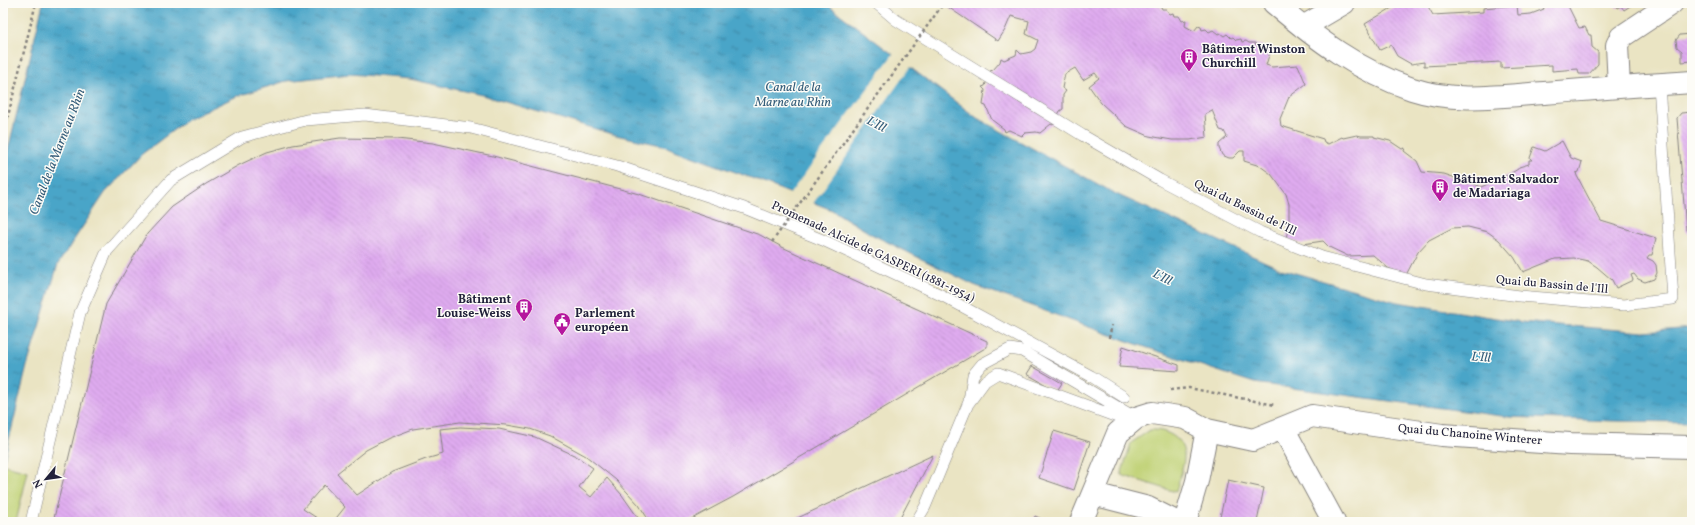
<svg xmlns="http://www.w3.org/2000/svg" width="1695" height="525" font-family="Vollkorn,serif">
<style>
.grass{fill:#c0d174;stroke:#717a58}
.water{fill:url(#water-ripples);stroke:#366482}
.pier{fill:#eae4c3}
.building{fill:url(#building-back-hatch)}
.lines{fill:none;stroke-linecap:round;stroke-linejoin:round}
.service-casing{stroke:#86837f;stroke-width:12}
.minor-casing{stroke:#86837f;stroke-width:24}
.path{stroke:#86837f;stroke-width:2.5;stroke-dasharray:3 3;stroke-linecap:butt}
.service{stroke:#fff;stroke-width:11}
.minor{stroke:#fff;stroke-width:22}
.path-bridge{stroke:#86837f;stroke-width:2.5;stroke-dasharray:3 3;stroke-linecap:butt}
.labels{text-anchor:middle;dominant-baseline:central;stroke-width:3;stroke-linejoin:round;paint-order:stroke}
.poi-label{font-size:12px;font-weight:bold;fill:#22223b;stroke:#fdfcf7;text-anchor:start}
.street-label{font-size:12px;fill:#22223b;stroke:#fdfcf7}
.water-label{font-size:13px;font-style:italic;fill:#345d7a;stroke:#fdfcf7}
</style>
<defs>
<pattern id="water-ripples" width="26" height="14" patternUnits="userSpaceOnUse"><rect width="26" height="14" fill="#4aa5c8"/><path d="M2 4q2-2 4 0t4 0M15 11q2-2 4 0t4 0" fill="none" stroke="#3d86a4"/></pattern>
<pattern id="building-back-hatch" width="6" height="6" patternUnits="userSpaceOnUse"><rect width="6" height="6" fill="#dfabef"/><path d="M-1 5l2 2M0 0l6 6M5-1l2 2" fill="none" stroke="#bf93ce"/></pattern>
</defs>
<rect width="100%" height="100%" fill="#fdfcf7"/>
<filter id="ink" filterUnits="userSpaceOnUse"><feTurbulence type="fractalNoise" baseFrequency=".025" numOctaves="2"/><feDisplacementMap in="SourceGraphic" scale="8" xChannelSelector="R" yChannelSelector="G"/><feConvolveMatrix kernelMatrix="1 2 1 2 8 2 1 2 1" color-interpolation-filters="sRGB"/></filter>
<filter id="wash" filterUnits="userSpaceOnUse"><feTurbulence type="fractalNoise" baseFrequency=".012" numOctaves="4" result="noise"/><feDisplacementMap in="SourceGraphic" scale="16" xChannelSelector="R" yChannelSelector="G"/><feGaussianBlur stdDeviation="0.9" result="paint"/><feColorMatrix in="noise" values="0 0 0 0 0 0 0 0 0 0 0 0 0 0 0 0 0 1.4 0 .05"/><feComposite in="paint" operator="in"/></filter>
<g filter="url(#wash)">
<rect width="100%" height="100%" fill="#eae4c3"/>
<path class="grass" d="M1150,430C1165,429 1183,437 1184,455C1185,464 1178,482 1176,492L1121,475L1131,443Z
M5,465L28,471L16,522H3V467Z"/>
<path class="water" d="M43,3H825L977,118L1116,194L1281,269L1397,302L1521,322L1644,332L1692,328V422L1613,421L1509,417L1254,383L1130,342L974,285L871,234L832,210L749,177L661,145L616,135L482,95L410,79L350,74L286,81L235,97L188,119L142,154L105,193L58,264L27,366L3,464V171Z"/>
<path class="pier" d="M894,53L911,66L812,205L789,195Z"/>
<g id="blocks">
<path class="building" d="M942,3H1155L1158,6L1160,5L1162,9H1166L1170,14L1173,13L1174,16H1179L1182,21L1186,20L1185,26L1194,31L1198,26L1201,27L1202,30L1206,29L1209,32L1213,30L1218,34L1220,33L1224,36L1227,34L1231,38L1233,37L1236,40L1241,39L1242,42L1246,41L1249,43H1255L1256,45H1261L1264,48L1268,46L1271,49L1266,65L1272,67L1298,65L1306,84L1289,97L1280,119L1281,126L1323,139L1324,142L1328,144L1342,137L1343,138L1357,135L1361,136H1374V137L1390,141L1402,149L1405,148L1404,151L1417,161L1422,172L1444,174L1459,179L1460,181L1471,182L1481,187L1508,175L1518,169L1519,167L1529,164V160H1532L1530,158L1534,147L1545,151L1562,141L1571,158L1582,162L1579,172L1576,173L1577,176L1601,221L1656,238L1652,255H1649L1647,258L1653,261L1656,265L1657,273L1654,279L1645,282L1638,279L1634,274L1631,275L1633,280L1616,288L1612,280L1597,267L1588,261L1574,258L1555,259L1523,272L1514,257L1499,240L1488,232L1468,227L1452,228L1429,240L1418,252L1406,275L1388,268L1373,255L1348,256L1329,247L1323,241L1303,244L1286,239L1289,223V204L1286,194L1271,174L1260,166L1244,161V151H1240L1233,158H1229L1222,155L1219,148V144L1227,137L1224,131L1220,130L1212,110L1205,114L1207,137L1190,140H1172L1149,136L1126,126L1101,103L1089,86L1099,78L1095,73L1083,80L1075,68L1065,74L1062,88L1066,91L1063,95V109L1060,111L1053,125L1051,124L1040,133L1036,132L1025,133L1022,136L1009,130L1005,132L1004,129L992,120L986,106L983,105L985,90L982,87L985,86L990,71L993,70L1000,62L1001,58L1004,60L1016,55L1017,50L1021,54L1031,52L1035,49L1038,40L1026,34L1029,21L1011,16L1005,30L998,41Z
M1400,3H1426L1433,15L1483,12V8L1517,5L1518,15L1531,14L1544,9L1542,4L1544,3H1571L1568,6L1579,28L1585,27L1589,35H1591L1592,47L1598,52V64L1589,74H1579L1578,69L1552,71V65L1501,68V62L1424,66V62L1411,64L1397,56L1391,45L1380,50L1365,24Z
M1614,3H1635L1624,10L1621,6L1617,8Z
M1692,34V61L1682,62V51L1677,47L1676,40L1680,35Z
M1692,112V235L1691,236L1686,230L1677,118L1681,113Z
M340,138L397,139L433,143L493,156L639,194L760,235L782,247L987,341V347L733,497L686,522H650L639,505L616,480L586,456L550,436L530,429L507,425L460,422L413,429L389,438L366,450L337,473L357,495L392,472L426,459L443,454L440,429L460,427L499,429L535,437L576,456L593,468L579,487L591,497L607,478L622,495L641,522H333L345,507L324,485L303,509L323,522H53L106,304L147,234L172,207L206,184L239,165L267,152L293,145Z
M1123,346L1179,365V371L1119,367Z
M1032,366L1062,383L1057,391L1027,374Z
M1054,431L1090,442L1074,490L1039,478Z
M933,455L898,522H789Z
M1228,480L1264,488L1257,522H1219Z
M1035,516L1049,522H1033Z"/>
</g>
</g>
<g filter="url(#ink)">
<use href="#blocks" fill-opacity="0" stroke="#86837f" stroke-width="1"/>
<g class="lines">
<g class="service-casing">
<path id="service" d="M876,3L896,20L1082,135L1160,180L1260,232L1322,257L1426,284L1520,296L1624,305L1673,299L1659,84
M969,401L973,375L982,364L1010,349L1022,351L1136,418
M31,522L80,313L107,251L171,180L242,137L306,120L365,115L471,128L617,166L744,208L825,241L943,296L1091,376L1124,397
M916,522L925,507L968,404L985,381L998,373L1131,422"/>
</g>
<g class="minor-casing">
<path id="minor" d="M1274,3C1315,38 1360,72 1412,89C1454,103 1501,96 1544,93C1593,89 1643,85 1692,82
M1303,27L1344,3
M1619,87L1617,45L1621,37L1672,3
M1283,428L1334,522
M1093,494L1148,508L1176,522
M1081,522L1118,433L1136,418L1152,413L1185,418L1207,430L1253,440L1312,416L1442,435L1570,444L1692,447
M1185,522L1197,481L1207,430"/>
</g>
<path class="path" d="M3,136L36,3
M1109,338L1112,325
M1170,390L1189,388L1275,405"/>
<use href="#service" class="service"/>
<use href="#minor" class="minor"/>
<path class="path-bridge" d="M772,242L943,4"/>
</g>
</g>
<defs>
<g id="building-pin" transform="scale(0.9)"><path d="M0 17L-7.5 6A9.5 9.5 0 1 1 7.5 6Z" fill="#b5179e" stroke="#fdfcf7"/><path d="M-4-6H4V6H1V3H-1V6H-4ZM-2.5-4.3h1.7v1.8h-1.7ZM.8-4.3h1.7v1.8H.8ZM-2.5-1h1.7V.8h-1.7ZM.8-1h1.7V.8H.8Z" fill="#fff"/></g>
<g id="civic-pin" transform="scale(0.9)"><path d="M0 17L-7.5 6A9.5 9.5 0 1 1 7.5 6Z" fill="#b5179e" stroke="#fdfcf7"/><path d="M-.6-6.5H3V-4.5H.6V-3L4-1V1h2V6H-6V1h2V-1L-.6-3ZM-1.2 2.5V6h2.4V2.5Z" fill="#fff"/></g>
</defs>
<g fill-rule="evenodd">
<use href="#building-pin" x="1189" y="57"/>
<use href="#building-pin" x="1440" y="187"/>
<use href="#building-pin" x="524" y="307"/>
<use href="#civic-pin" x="562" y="321"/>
</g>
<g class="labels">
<g class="poi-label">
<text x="1202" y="50">Bâtiment Winston<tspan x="1202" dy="14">Churchill</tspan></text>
<text x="1453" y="180">Bâtiment Salvador<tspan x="1453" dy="14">de Madariaga</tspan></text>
<text x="511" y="300" text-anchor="end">Bâtiment<tspan x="511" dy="14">Louise-Weiss</tspan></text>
<text x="575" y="314">Parlement<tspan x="575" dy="14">européen</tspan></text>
</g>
<g class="street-label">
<text transform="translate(1245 208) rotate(26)">Quai du Bassin de l'Ill</text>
<text transform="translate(873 252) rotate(25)">Promenade Alcide de GASPERI (1881-1954)</text>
<text transform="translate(1552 285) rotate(5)">Quai du Bassin de l'Ill</text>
<text transform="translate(1470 435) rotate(5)">Quai du Chanoine Winterer</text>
</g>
<g class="water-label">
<text x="793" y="88">Canal de la<tspan x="793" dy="15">Marne au Rhin</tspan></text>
<text transform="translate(876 125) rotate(28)">L'Ill</text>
<text transform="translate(58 152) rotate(-69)">Canal de la Marne au Rhin</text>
<text transform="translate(1162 278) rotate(28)">L'Ill</text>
<text transform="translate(1481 358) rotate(5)">L'Ill</text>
</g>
</g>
<rect width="1695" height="525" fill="none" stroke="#fdfcf7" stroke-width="16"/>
<g transform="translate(46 479) rotate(241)" stroke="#fdfcf7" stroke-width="3" paint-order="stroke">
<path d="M0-3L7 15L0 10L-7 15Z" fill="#22223b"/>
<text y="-6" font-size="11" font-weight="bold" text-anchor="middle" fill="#22223b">N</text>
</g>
</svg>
